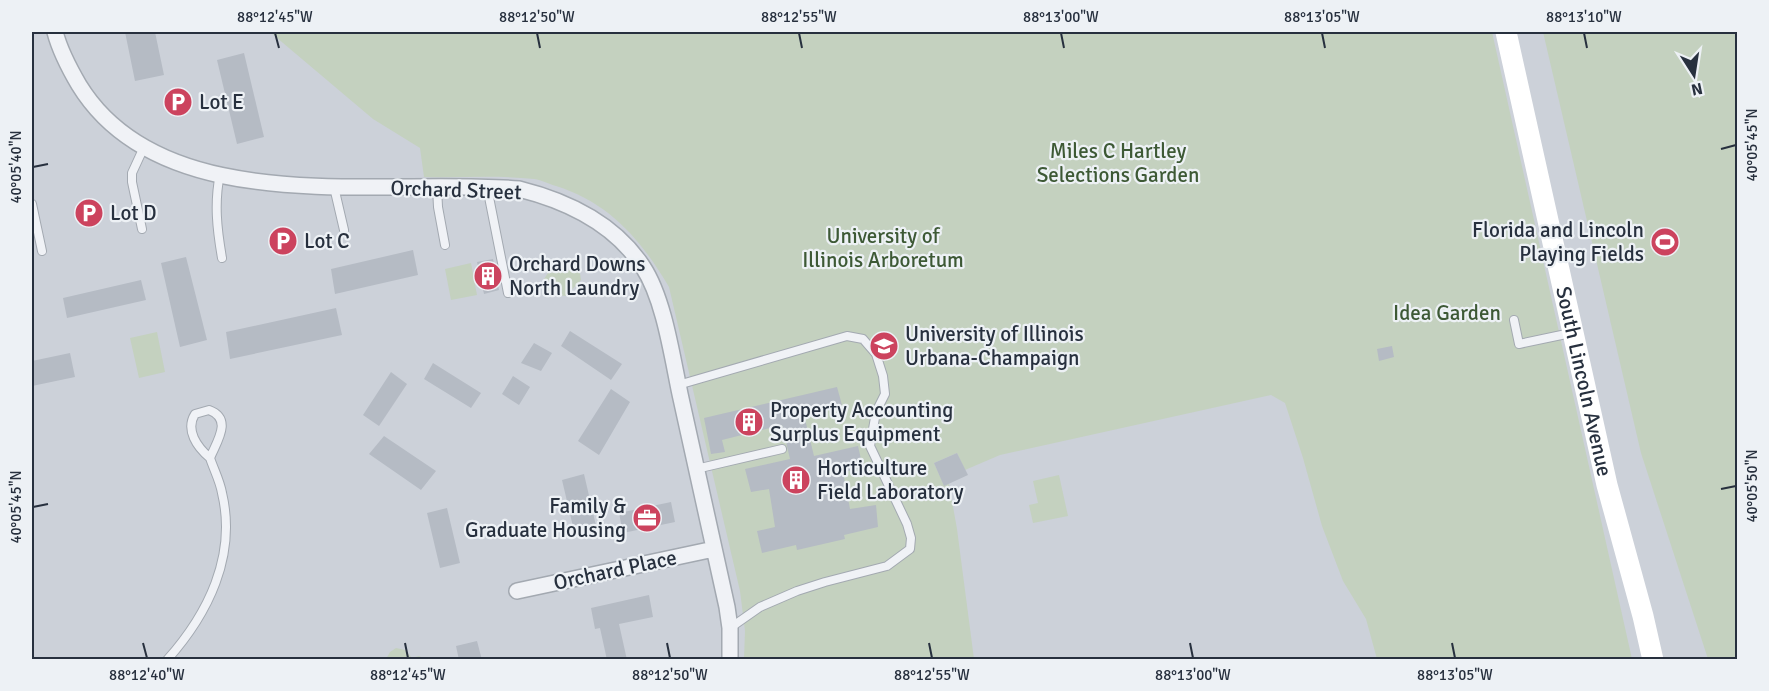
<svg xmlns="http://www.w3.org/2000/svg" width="1769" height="691" font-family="Signika,sans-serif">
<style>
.built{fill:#ccd1d9}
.green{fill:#c4d1bf}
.building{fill:#b5bbc4}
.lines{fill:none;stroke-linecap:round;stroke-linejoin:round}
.lane-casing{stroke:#a3a9b1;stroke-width:10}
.street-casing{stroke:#a3a9b1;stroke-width:18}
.lane{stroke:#f0f2f6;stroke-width:8}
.street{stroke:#f0f2f6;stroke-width:15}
.secondary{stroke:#fff;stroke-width:21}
.ticks{fill:none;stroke:#27303e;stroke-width:2}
.labels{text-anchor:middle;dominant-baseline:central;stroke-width:4.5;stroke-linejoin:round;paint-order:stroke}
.poi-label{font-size:21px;fill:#27303e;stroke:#edf1f5;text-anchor:start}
.park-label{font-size:21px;fill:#3d5935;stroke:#edf1f5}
.street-label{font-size:21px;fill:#27303e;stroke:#edf1f5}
.neatline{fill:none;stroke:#27303e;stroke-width:2}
.ticks-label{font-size:15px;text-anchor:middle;fill:#27303e}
</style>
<rect width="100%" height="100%" fill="#dee2e7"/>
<path class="built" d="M32,32H1737V659H32Z"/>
<path class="green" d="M270,32H1492L1632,659H1377L1366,619L1343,581L1322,526L1303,458L1285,403L1271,395L1000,455L965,470L957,453L934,463L944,485L949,484L957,529L974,659H744L745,631L740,591L669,287C641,240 610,203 556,186C549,184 542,180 534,179C498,175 461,178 424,177L420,148L373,119Z
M1543,32H1737V659H1708L1641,453Z
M471,263L477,295L451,300L445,269Z
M576,269L580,273L581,280L566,296L554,295L540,285L548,273Z
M157,332L165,372L139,378L130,338Z
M1059,475L1068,516L1033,523L1029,505L1038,503L1033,481Z
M396,648L405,650L412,658L419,656L425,659H386L390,652Z"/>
<path class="building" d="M125,32H155L164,75L135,81Z
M244,53L264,137L237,144L217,60Z
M413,250L418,275L335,294L331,269Z
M186,257L207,340L180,347L161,263Z
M493,259L499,290L484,294L477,262Z
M141,280L146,300L67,318L63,298Z
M336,308L342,335L230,359L226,332Z
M570,331L622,364L611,380L561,346Z
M534,343L552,353L541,371L521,363Z
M1392,346L1394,357L1379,361L1377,349Z
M70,353L75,377L32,386V361Z
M433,363L481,393L471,408L424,379Z
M391,372L407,384L379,426L363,415Z
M513,376L530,387L519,405L502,394Z
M837,387L842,405L804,415L814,456L858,446L863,468L843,472L850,509L876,505L878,527L844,535L845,539L797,550L796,545L762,553L757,531L775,527L769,489L751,492L745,469L790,459L782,425L722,440L725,452L711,454L704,418Z
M611,389L630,402L599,455L578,441Z
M384,436L436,471L421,490L369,454Z
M957,453L968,475L944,486L934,463Z
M584,474L597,530L575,535L562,480Z
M671,502L675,522L623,533L619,513Z
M447,508L460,563L440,568L427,513Z
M649,595L653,617L619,624L627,660H607L600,628L595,629L591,608Z
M477,641L482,660H459L456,646Z"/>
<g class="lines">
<g class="lane-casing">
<path id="lane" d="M220,174C214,203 217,229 222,258
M334,187L344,230
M437,187L438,207L445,245
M487,187L508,293
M32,204L42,251
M142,229L132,182V173L144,147
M1514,320L1519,344L1571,333
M678,385L847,336L863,339L876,354L883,376L885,394L876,412L870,446L907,524L911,538L910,549L887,566L825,582L797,591L760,607L730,628
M209,410C233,419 217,441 210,458C197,447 185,430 195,414Z
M696,469L782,449
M167,660C208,614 237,556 222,493C220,481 214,470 210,458"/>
</g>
<g class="street-casing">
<path id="street" d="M55,32C60,51 69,68 79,85C163,222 384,177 519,189C567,201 615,224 643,267C664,299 672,356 680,394C695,465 711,536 727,607L730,628V660
M517,591L714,549"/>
</g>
<use href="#lane" class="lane"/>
<use href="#street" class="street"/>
<path class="secondary" id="s1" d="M1506,32L1607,485L1643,616L1653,660"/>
</g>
<path class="ticks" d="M275,33L279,48M537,33L540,48M799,33L802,48M1061,33L1064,48M1322,33L1325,48M1584,33L1587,48M1721,149L1736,145M33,167L48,164M1721,489L1736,486M33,507L48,504M143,643L147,658M405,643L408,658M667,643L670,658M929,643L932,658M1190,643L1193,658M1452,643L1455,658"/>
<defs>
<g id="parking-disc" transform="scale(1.5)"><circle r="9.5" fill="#cc435e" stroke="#edf1f5"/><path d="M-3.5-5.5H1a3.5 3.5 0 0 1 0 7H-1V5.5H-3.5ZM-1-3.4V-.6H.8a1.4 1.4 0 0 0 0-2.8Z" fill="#fff"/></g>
<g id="stadium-disc" transform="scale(1.5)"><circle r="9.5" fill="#cc435e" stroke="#edf1f5"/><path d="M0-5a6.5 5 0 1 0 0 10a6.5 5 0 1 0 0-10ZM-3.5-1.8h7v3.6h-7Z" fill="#fff"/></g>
<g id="building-disc" transform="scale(1.5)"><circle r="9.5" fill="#cc435e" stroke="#edf1f5"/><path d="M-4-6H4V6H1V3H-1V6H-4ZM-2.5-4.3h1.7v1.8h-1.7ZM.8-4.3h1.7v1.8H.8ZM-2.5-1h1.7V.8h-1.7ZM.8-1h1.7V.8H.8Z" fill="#fff"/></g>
<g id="university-disc" transform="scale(1.5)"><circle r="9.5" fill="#cc435e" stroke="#edf1f5"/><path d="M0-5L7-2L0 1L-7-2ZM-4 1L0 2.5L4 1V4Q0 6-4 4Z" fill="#fff"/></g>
<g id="office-disc" transform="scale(1.5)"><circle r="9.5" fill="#cc435e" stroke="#edf1f5"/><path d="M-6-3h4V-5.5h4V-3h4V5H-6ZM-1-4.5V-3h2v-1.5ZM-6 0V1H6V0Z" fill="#fff"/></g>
</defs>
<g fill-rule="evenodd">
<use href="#parking-disc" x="178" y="102"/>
<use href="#parking-disc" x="89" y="213"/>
<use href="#parking-disc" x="283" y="241"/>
<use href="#stadium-disc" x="1665" y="242"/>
<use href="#building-disc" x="488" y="276"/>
<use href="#university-disc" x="884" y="346"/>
<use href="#building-disc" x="749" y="422"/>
<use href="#building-disc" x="796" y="480"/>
<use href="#office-disc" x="647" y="518"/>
</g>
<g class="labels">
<g class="poi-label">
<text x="199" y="102">Lot E</text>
<text x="110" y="213">Lot D</text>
<text x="1644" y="230" text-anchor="end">Florida and Lincoln<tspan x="1644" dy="24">Playing Fields</tspan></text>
<text x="304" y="241">Lot C</text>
<text x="509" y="264">Orchard Downs<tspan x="509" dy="24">North Laundry</tspan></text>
<text x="905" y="334">University of Illinois<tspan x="905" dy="24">Urbana-Champaign</tspan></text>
<text x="770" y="410">Property Accounting<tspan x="770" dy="24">Surplus Equipment</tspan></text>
<text x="817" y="468">Horticulture<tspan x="817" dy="24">Field Laboratory</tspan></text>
<text x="626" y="506" text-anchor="end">Family &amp;<tspan x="626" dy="24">Graduate Housing</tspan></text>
</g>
<g class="park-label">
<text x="1118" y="151">Miles C Hartley<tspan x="1118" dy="24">Selections Garden</tspan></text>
<text x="883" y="236">University of<tspan x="883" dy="24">Illinois Arboretum</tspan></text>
<text x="1447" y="313">Idea Garden</text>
</g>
<g class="street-label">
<text transform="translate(456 190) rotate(2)">Orchard Street</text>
<text stroke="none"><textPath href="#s1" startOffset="358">South Lincoln Avenue</textPath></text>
<text transform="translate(615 570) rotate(-12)">Orchard Place</text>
</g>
</g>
<rect width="1769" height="691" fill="none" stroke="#edf1f5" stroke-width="66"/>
<g transform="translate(1694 75) rotate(168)" stroke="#edf1f5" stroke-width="4.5" paint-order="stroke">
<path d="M0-4.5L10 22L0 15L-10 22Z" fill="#27303e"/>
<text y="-9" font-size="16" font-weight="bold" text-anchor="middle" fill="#27303e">N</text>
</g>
<rect x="33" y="33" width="1703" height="625" class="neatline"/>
<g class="ticks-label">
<text x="275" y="22">88°12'45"W</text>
<text x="537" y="22">88°12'50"W</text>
<text x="799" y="22">88°12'55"W</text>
<text x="1061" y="22">88°13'00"W</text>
<text x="1322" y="22">88°13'05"W</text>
<text x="1584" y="22">88°13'10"W</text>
<text transform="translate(1752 145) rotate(-90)" y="5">40°05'45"N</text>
<text transform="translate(16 167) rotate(-90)" y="5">40°05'40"N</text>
<text transform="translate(1752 486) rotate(-90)" y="5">40°05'50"N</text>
<text transform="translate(16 507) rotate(-90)" y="5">40°05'45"N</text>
<text x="147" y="680">88°12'40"W</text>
<text x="408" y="680">88°12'45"W</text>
<text x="670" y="680">88°12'50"W</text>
<text x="932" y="680">88°12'55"W</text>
<text x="1193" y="680">88°13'00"W</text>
<text x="1455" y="680">88°13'05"W</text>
</g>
</svg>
